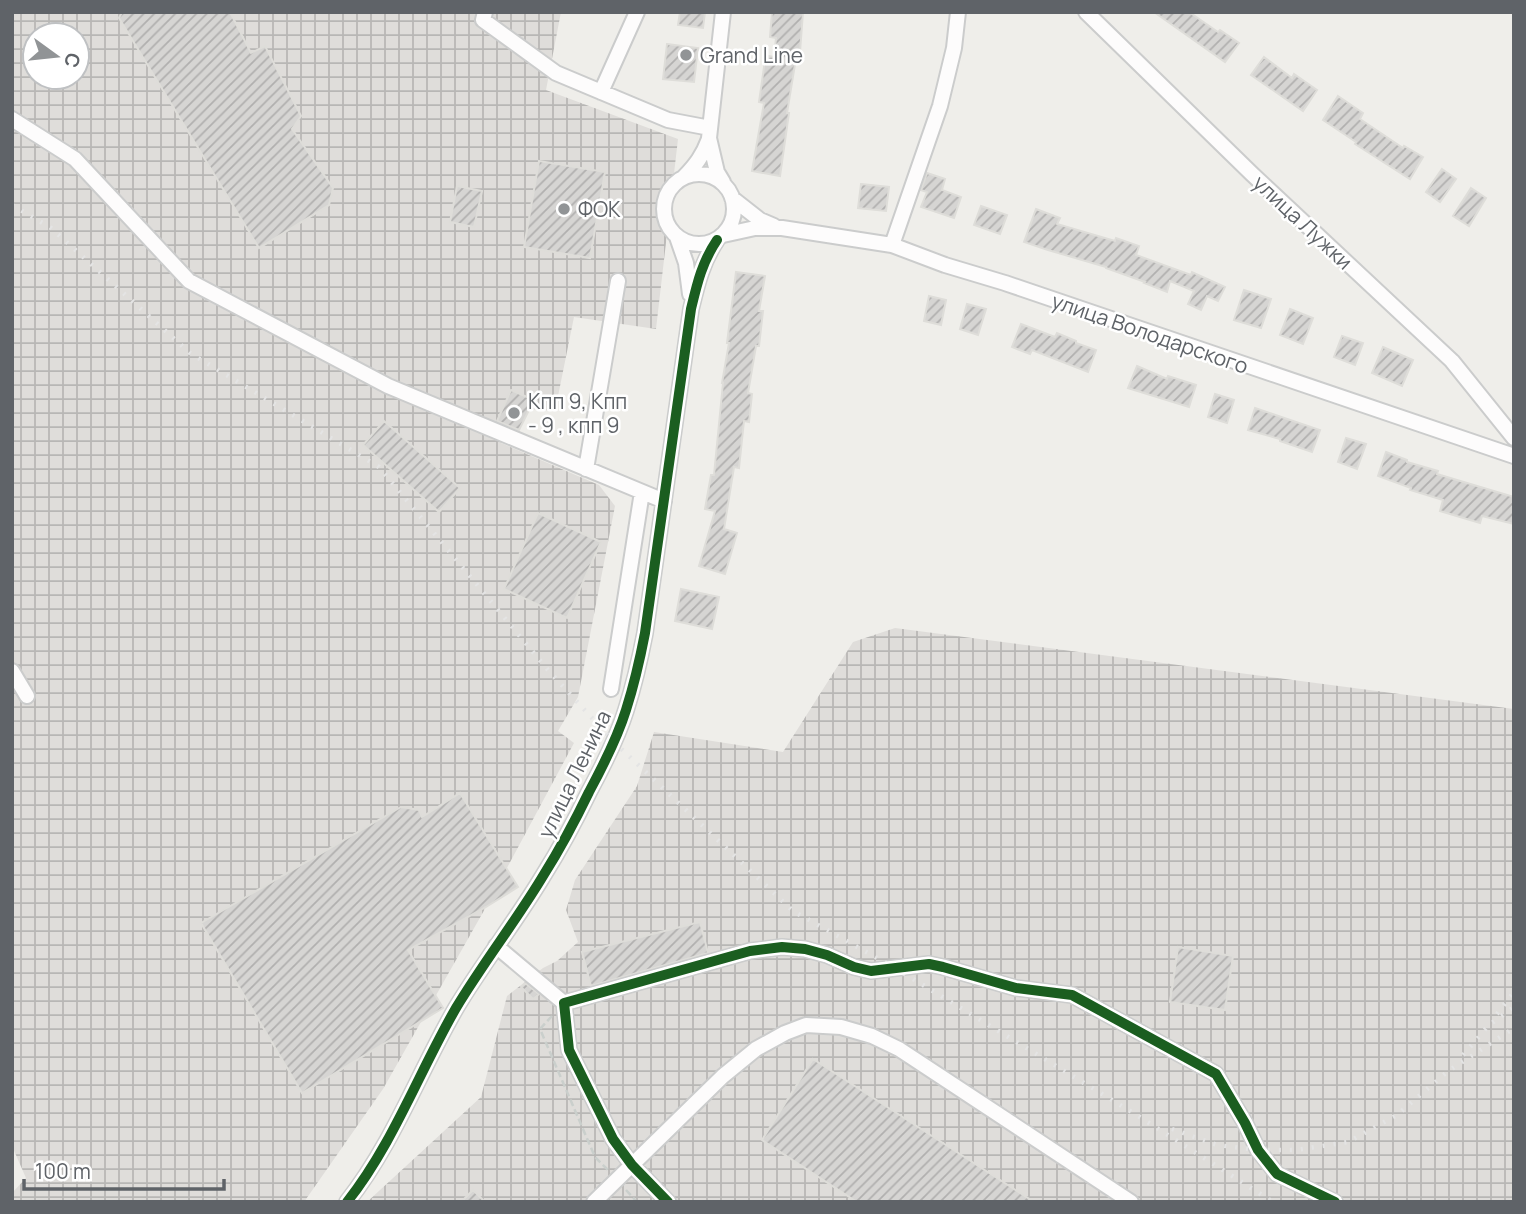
<svg xmlns="http://www.w3.org/2000/svg" width="1526" height="1214" font-family="Manrope,sans-serif">
<style>
.industrial{fill:url(#industrial-grid);fill-rule:evenodd}
.building{fill:url(#building-hatch);stroke:#deddd9;stroke-width:2}
.lines{fill:none;stroke-linecap:round;stroke-linejoin:round}
.minor-casing{stroke:#cbcccc;stroke-width:18}
.path{stroke:#cacfcc;stroke-width:2.5;stroke-dasharray:7 3.5;stroke-linecap:butt}
.minor{stroke:#fdfcfc;stroke-width:14}
.rail{stroke:#e4e4e4;stroke-width:4.5;stroke-dasharray:2 9;stroke-linecap:butt}
.cycleway-casing{stroke:#fff;stroke-width:15}
.cycleway{stroke:#1b5e20;stroke-width:10}
.poi-dot{fill:#919496;stroke:#fff;stroke-width:2.5}
.labels{text-anchor:middle;dominant-baseline:central;stroke-width:5;stroke-linejoin:round;paint-order:stroke}
.poi-label{font-size:21px;fill:#5f6368;stroke:#fff;text-anchor:start}
.street-label{font-size:21px;fill:#5f6368;stroke:#fff}
</style>
<defs>
<pattern id="industrial-grid" width="8" height="8" patternUnits="userSpaceOnUse" patternTransform="scale(1.75)"><rect width="8" height="8" fill="#dfddda"/><path d="M0 4h8M4 0v8" fill="none" stroke="#b8b7b5"/></pattern>
<pattern id="building-hatch" width="6" height="6" patternUnits="userSpaceOnUse" patternTransform="scale(1.75)"><rect width="6" height="6" fill="#d6d5d3"/><path d="M-1 1l2-2M0 6l6-6M5 7l2-2" fill="none" stroke="#b1b0af"/></pattern>
</defs>
<rect width="100%" height="100%" fill="#efeeea"/>
<path class="industrial" d="M12,12H561L546,90L678,139L656,329L574,317L555,411L516,408L501,443L599,485L615,506L578,697L558,731L574,743L486,907L383,1089L304,1202H12V1193L26,1178L12,1146ZM35,35H77V77H35Z
M895,628L1514,709V1202H367L481,1097L507,996L543,968L557,961L578,942L566,910L575,880L637,786L654,732L783,752L853,642Z"/>
<path class="building" d="M122,12H230L251,53L265,46L301,116L292,129L333,188L329,205L259,248L119,18Z
M680,12H705L703,28L678,25Z
M772,12H803L800,52H797L787,113H789L780,176L752,171L764,103L759,102L765,60L767,61L768,56L774,57L776,38L770,37Z
M1154,12H1189L1218,32L1220,30L1239,43L1225,62Z
M667,44L698,48L694,82L663,79Z
M1264,57L1292,78L1294,74L1317,90L1303,111L1251,75Z
M1338,96L1363,113L1360,119L1403,148L1404,146L1423,157L1410,179L1355,144L1356,142L1323,120Z
M539,161L605,172L590,258L524,247Z
M1442,169L1456,179L1440,202L1426,192Z
M927,173L945,179L942,190L961,197L954,218L921,207L927,192L921,190Z
M861,184L889,187L886,211L858,208Z
M457,186L482,191L474,227L450,222Z
M1471,188L1486,198L1469,226L1453,216Z
M981,206L1007,215L1000,234L974,225Z
M1036,209L1060,218L1057,224L1115,241L1116,238L1139,246L1136,255L1191,275L1192,272L1225,287L1218,301L1207,296L1201,310L1188,304L1194,291L1170,281L1167,292L1144,283L1145,282L1106,268V267L1048,250L1024,242Z
M736,272L765,276L759,311H763L759,346H756L748,393L752,394L749,422L744,421L739,468L734,467L724,529L737,533L725,574L699,566L715,511L705,509L711,475H714L723,383H722L729,343H727Z
M1244,290L1271,299L1261,328L1234,320Z
M929,296L946,300L941,325L924,321Z
M967,304L986,309L978,335L960,329Z
M1290,309L1313,318L1303,344L1280,335Z
M1021,324L1055,337L1057,333L1076,341V343L1096,350L1088,372L1032,350L1030,354L1012,347Z
M1342,336L1363,343L1355,365L1334,357Z
M1383,347L1413,360L1402,386L1372,373Z
M1137,366L1167,379L1168,376L1196,385L1189,407L1128,388Z
M511,390L534,400L519,430L497,421Z
M1215,394L1234,400L1227,423L1208,417Z
M1255,408L1320,430L1312,452L1280,441V439L1248,430Z
M384,421L460,488L439,512L363,445Z
M1346,438L1366,444L1357,469L1338,462Z
M1386,452L1407,460V462L1438,471L1437,474L1514,497V524L1482,516L1480,523L1440,511L1443,500L1410,490L1411,488L1378,476Z
M538,513L601,542L567,618L504,589Z
M681,589L719,597L712,629L675,621Z
M460,793L518,887L486,907L408,950L443,1008L302,1093L201,923L401,807L419,810L422,817Z
M700,922L708,953L591,986L582,952Z
M1178,947L1233,956L1225,1010L1170,1002Z
M525,983L539,994L533,999L521,987Z
M813,1059L1034,1202H857L762,1140Z
M473,1190L485,1202H461Z"/>
<g class="lines">
<g class="minor-casing">
<path id="minor" d="M485,12L483,20L556,73L668,120L710,128
M723,12L709,138L717,172L723,182
M1086,12L1252,174L1452,361L1514,438
M601,92L637,12
M12,119L75,159L189,281L388,386L664,501
M664 209a35 35 0 1 1 70 0a35 35 0 1 1-70 0Z
M684,177C696,165 703,155 709,139
M732,198L760,220L774,226
M723,235L755,228H782L892,245L945,265L1005,283L1514,456
M677,237L686,263L690,294
M892,245L940,106L954,48L958,12
M586,469L618,281
M12,671L27,696
M611,689L642,492
M496,946L564,1003
M347,1202C393,1144 419,1072 456,1008C483,963 516,921 543,876C560,849 575,821 589,792C603,766 617,739 626,710C634,685 640,659 645,633L691,309C697,284 702,262 717,240
M594,1202L723,1076L756,1049L785,1033L806,1025L841,1027L872,1036L899,1049L1131,1202
M668,1202L632,1165L613,1139L569,1050L564,1003L750,951L782,947L805,949L827,955L854,967L871,971L929,964L943,967L1016,988L1072,995L1216,1074L1245,1123L1258,1150L1277,1174L1335,1202"/>
</g>
<path class="path" d="M552,1016L540,1029L595,1157L608,1170
M626,1190L637,1202"/>
<use href="#minor" class="minor"/>
<path class="rail" d="M12,205L51,228L190,353L379,467L548,670L614,742L793,911L895,968L1135,1114L1273,1202
M1497,1014L1514,992
M1463,1055L1489,1025L1514,1007
M1172,1129L1217,1145L1258,1150H1296L1348,1142L1397,1115L1447,1072L1514,1028"/>
<g class="cycleway-casing">
<path id="cycleway" d="M347,1202C393,1144 419,1072 456,1008C483,963 516,921 543,876C560,849 575,821 589,792C603,766 617,739 626,710C634,685 640,659 645,633L691,309C697,284 702,262 717,240
M668,1202L632,1165L613,1139L569,1050L564,1003L750,951L782,947L805,949L827,955L854,967L871,971L929,964L943,967L1016,988L1072,995L1216,1074L1245,1123L1258,1150L1277,1174L1335,1202"/>
</g>
<use href="#cycleway" class="cycleway"/>
</g>
<g class="poi-dot">
<circle cx="686" cy="55" r="7"/>
<circle cx="564" cy="209" r="7"/>
<circle cx="514" cy="413" r="7"/>
</g>
<g class="labels">
<g class="poi-label">
<text x="700" y="55">Grand Line</text>
<text x="578" y="209">ФОК</text>
<text x="528" y="401">Кпп 9, Кпп<tspan x="528" dy="24">- 9 , кпп 9</tspan></text>
</g>
<g class="street-label">
<text transform="translate(1303 222) rotate(43)">улица Лужки</text>
<text transform="translate(1150 333) rotate(19)">улица Володарского</text>
<text transform="translate(574 774) rotate(-64)">улица Ленина</text>
</g>
</g>
<rect width="1526" height="1214" fill="none" stroke="#5f6368" stroke-width="28"/>
<g transform="translate(56 56) rotate(105)"><circle r="33" fill="#ffffff" stroke="#bfc1c3" stroke-width="2"/>
<path d="M0-5L12 26L0 18L-12 26Z" fill="#919496"/>
<text y="-10" font-size="19" font-weight="bold" text-anchor="middle" fill="#5f6368">С</text>
</g>
<path d="M24 1179v10h200v-10" fill="none" stroke="#5f6368" stroke-width="3.5"/>
<text x="35" y="1179" font-size="21" fill="#5f6368" stroke="#ffffff" stroke-width="5" paint-order="stroke">100 m</text>
</svg>
